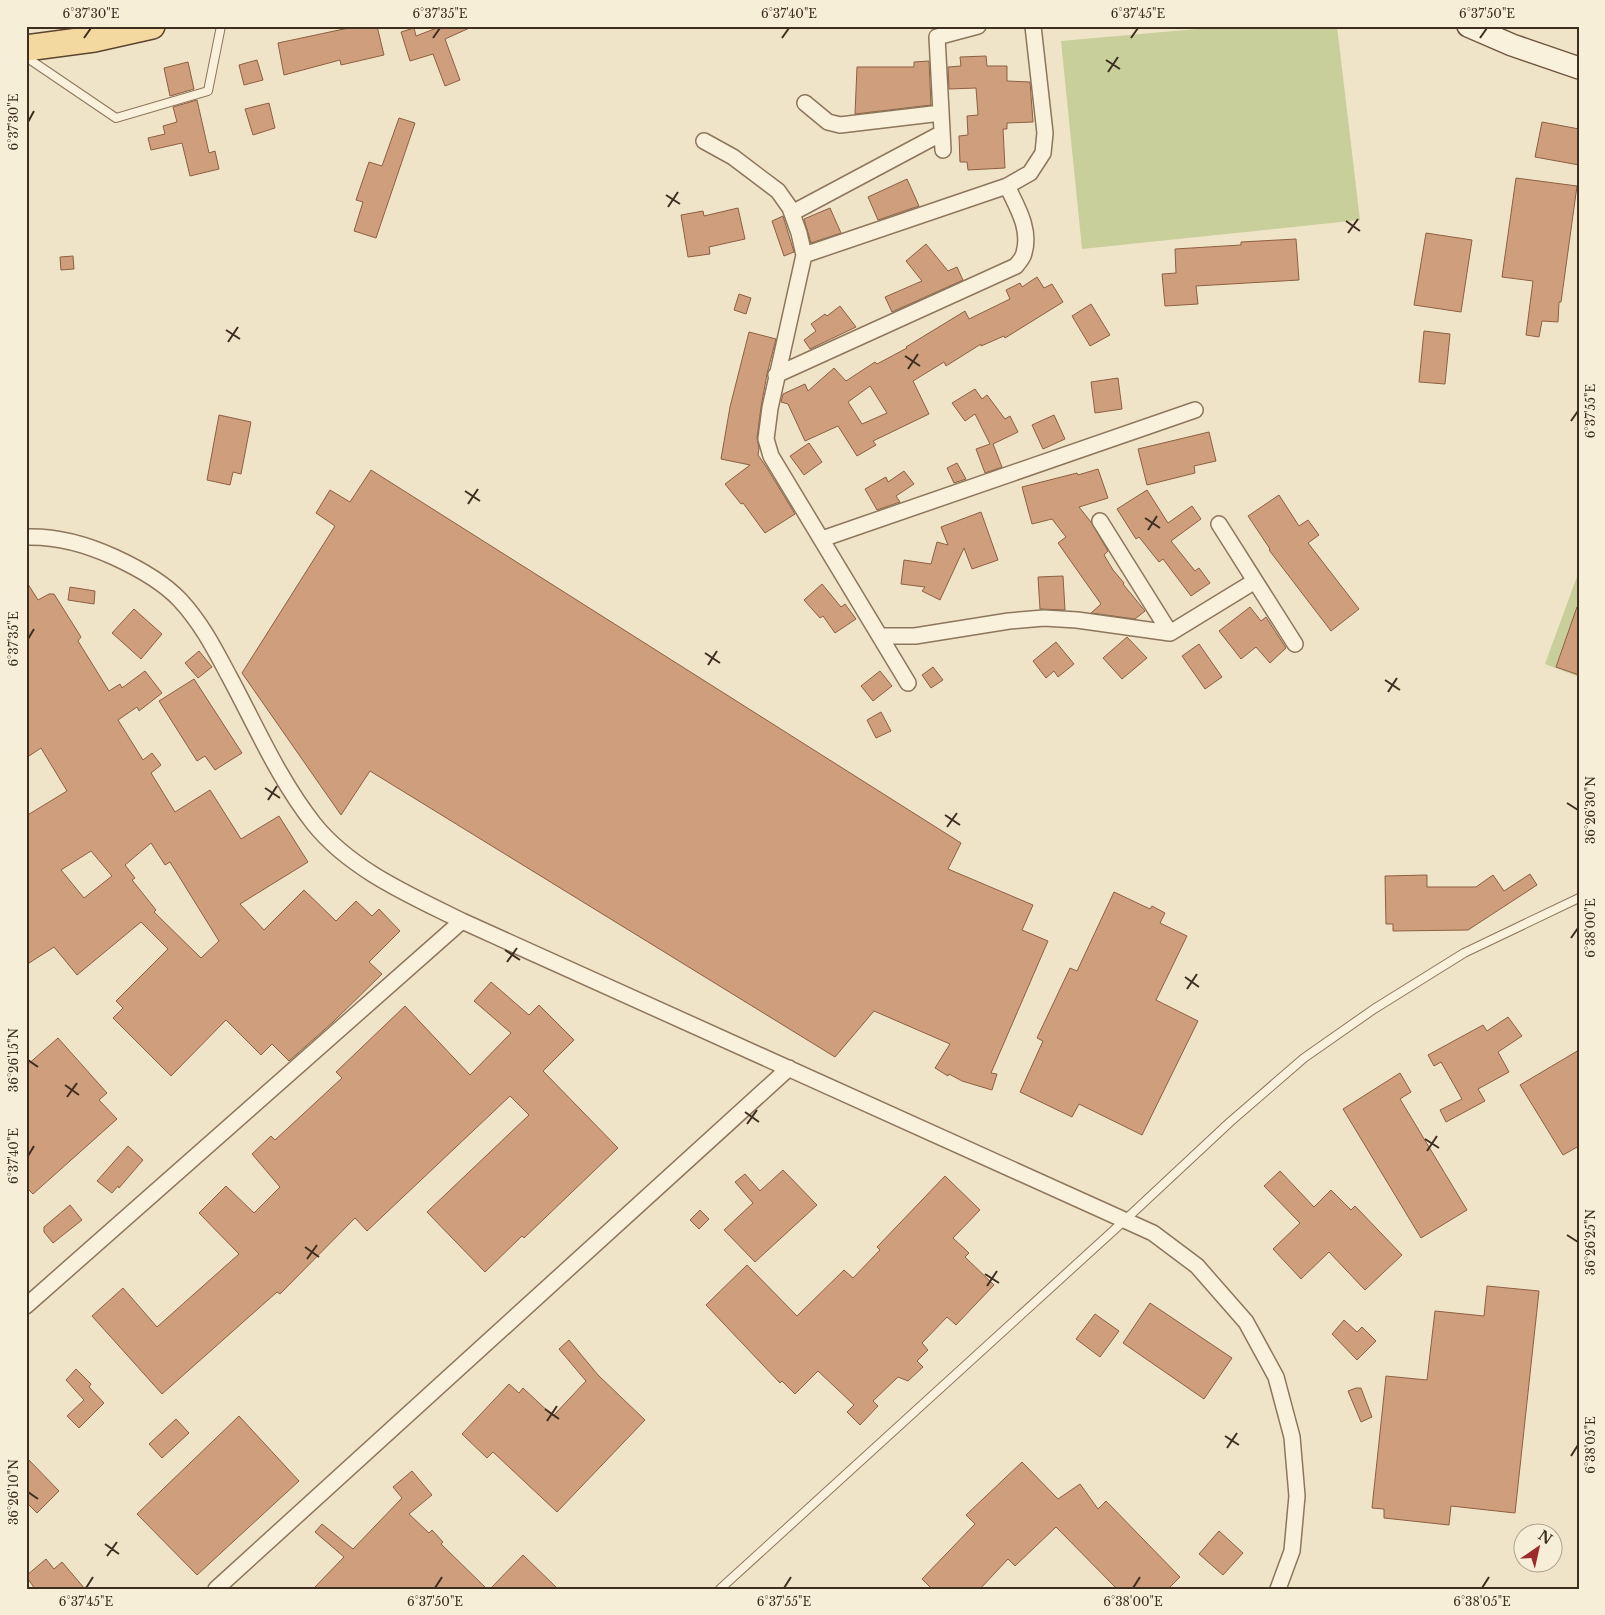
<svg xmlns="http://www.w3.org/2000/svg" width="1605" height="1615" font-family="'Libre Baskerville',serif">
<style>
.green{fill:#c9cf9b}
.building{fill:#cf9f7d;stroke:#8d5f41;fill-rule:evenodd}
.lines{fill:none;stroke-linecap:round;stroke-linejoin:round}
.lane-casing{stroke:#8d765c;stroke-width:10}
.street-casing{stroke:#8d765c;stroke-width:18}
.secondary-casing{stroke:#6f573f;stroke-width:24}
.primary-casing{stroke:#5b4430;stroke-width:28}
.lane{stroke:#faf1dc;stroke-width:8}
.street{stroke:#faf1dc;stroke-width:15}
.secondary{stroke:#faf1dc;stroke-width:21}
.primary{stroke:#f3d9a0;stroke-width:25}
.ticks{fill:none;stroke:#3d2e20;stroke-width:2}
.neatline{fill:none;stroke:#3d2e20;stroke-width:2}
.ticks-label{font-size:12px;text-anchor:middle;fill:#3d2e20}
</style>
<rect width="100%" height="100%" fill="#f0e4c8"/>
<path class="green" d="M1231,26H1337L1360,220L1082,249L1061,41Z
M1579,571V677L1545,664Z"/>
<path class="building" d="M358,26H377L384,55L341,65L340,60L284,75L278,43Z
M442,26H474L445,39L460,80L445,86L433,54L410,61L401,32L414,28L416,36Z
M986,56L987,66H1007V81L1030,82L1033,122L1007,123V129H1003L1005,168L968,170L967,162H960L959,136L968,135L967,116L978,115L976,88L949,89L948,67L961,66L960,57Z
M257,60L263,80L244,85L239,65Z
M929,61L931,105L855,114L857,67H914V62Z
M188,62L194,89L170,96L164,68Z
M197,100L209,153L215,151L219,169L190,176L182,143L151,150L148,138L165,134L163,126L177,122L173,107Z
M269,103L275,128L253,135L245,109Z
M399,118L415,123L376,238L354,231L363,202L356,200L369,162L382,166Z
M1542,122L1579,129V165L1535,157Z
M1516,178L1577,186L1561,302H1559L1558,322L1542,321L1539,337L1526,335L1533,281L1502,277Z
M907,179L919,206L878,220L868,197Z
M738,208L745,239L709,247L710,254L688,257L681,215L703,211L704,216Z
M830,208L841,233L811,243L804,219Z
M783,216L794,252L784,256L772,221Z
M1426,233L1472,240L1461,312L1414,305Z
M1296,239L1299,280L1196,286L1198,304L1165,306L1162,274L1176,273L1175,249L1241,245V242Z
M926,244L948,271L957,267L963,280L892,312L885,297L922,281L906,261Z
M73,256L74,269L61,270L60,257Z
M1037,277L1044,288L1052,284L1063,302L1005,338L1004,336L981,346V344L946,366L944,362L913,381L929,414L873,441L876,445L857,456L838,426L805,441L788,404L781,402L783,394L805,384L808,391L834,368L846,381L875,362L877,364L907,348L906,347L965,311L969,319L1010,299L1006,290L1020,283L1022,287ZM870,386L887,413L862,424L848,402Z
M739,294L751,298L746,314L734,310Z
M1091,304L1110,335L1090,346L1072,316Z
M840,306L856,327L810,349L804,340L816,331L811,324L825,314L827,316Z
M1424,331L1450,334L1445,384L1419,382Z
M749,332L776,339L767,374L761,407L757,438L759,448L758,455L767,468L795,514L765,533L743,503L741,504L725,484L750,465L721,459L730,407Z
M1118,378L1122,409L1095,413L1091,382Z
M975,389L982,399L987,395L1005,419L1010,416L1018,432L993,444L1002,467L985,473L976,449L990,444L975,414L965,421L952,403Z
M219,415L251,422L241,474L233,472L230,485L207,480Z
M1054,415L1065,439L1043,449L1032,425Z
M1209,432L1216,461L1194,466L1195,473L1147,485L1138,449Z
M809,443L822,462L804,475L790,456Z
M957,463L966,479L954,483L947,468Z
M1098,469L1108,498L1079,507L1091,522L1108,551L1104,555L1113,570L1124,583L1123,584L1145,611L1135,619L1091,613L1101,604L1058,543L1066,537L1052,519L1032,524L1022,487L1077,473L1078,475Z
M371,470L961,843L948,869L1033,905L1022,930L1048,941L991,1073L997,1074L992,1090L962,1081L949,1074L948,1076L935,1068L950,1044L874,1011L835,1057L370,771L341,815L242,673L335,526L316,513L330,490L350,502Z
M904,471L914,484L896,496L900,502L877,510L865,489L886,477L888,482Z
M1147,490L1168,523L1192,506L1201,519L1171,541L1195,571L1199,568L1210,583L1191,596L1163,559L1159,562L1139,537L1136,539L1117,509Z
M1279,495L1299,526L1308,520L1319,535L1308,543L1359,609L1331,631L1269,550L1270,549L1248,516Z
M981,512L998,560L972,569L964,548L940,600L922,591L925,587L901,584L904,560L931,564L937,542L948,545L941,527Z
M1063,576L1065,610L1040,609L1038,577Z
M26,581L38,600L49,594H54L81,637L78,641L109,691L120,684L122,688L145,671L162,693L139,711L137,707L118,720L143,760L152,753L161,765L151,773L175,812L210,790L241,839L279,816L308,862L240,904L264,930L304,890L336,921L356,901L372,916L379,909L400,931L369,962L382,974L333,1022L289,1061L272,1044L261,1055L226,1020L171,1076L113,1018L123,1008L116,1001L168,949L141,922L77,975L54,947L26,965V816L67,791L41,748L26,758ZM151,843L165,865L170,862L219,941L201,958L154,912L156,910L132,880L135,878L125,865ZM91,851L112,876L84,898L61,870Z
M822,584L841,607L845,604L856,619L835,633L823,616L820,618L804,600Z
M70,587L95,591L94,604L68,600Z
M1250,607L1261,621L1266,617L1286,648L1270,663L1256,647L1241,659L1219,631Z
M1577,607L1579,608V675L1556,667Z
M134,609L162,634L141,659L112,633Z
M1127,637L1147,658L1122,679L1103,658Z
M1056,642L1074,664L1058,677L1054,671L1046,678L1033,661Z
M1199,644L1222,677L1205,689L1182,656Z
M199,651L212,667L198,678L185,663Z
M933,667L943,680L931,688L922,675Z
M880,671L892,686L873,701L861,686Z
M194,679L242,753L215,770L205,756L197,761L159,701Z
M881,712L891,731L876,738L867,720Z
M1530,874L1537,885L1468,930L1393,931V924H1386L1385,876L1427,875V887H1476L1493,875L1504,891Z
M1114,892L1150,909L1152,906L1165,913L1160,923L1187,936L1156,1000L1198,1021L1142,1135L1079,1104L1072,1117L1020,1092L1043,1041L1037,1038L1070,968L1077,971Z
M491,982L529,1015L539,1005L574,1040L543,1071L618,1148L524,1238L522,1236L485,1272L427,1212L529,1115L510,1096L367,1231L355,1218L280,1294L277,1292L162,1394L92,1316L123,1288L157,1327L239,1254L199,1213L226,1186L254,1213L280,1187L252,1154L271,1136L275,1140L342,1078L336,1072L405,1006L470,1075L511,1033L474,1001Z
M1508,1017L1522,1036L1498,1052L1509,1072L1478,1089L1485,1101L1446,1122L1440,1110L1462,1099L1441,1062L1434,1066L1428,1055L1483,1025L1487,1031Z
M58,1038L107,1093L99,1100L117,1119L33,1194L26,1187V1066Z
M1579,1050V1146L1563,1155L1520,1085Z
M1400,1073L1411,1092L1400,1099L1467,1210L1421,1238L1343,1109Z
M128,1146L143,1160L119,1188L118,1186L112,1193L97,1181Z
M783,1170L817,1205L755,1262L724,1230L753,1203L735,1182L745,1174L760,1191Z
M1280,1171L1314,1207L1331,1190L1351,1210L1355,1206L1402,1255L1365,1290L1329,1252L1301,1279L1273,1249L1300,1223L1264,1186Z
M945,1176L980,1210L953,1238L969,1253L965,1257L994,1285L956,1325L947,1317L922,1343L928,1350L917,1361L923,1367L908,1381L898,1377L873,1401L878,1406L860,1425L847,1412L854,1405L818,1371L795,1394L782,1381L780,1383L706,1305L747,1265L797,1316L844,1270L853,1278L880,1250L877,1247Z
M70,1205L82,1220L53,1243L44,1232V1227Z
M700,1210L709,1219L699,1229L690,1220Z
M1487,1286L1539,1291L1515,1513L1451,1506L1449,1525L1384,1518V1509L1372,1508L1386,1376L1427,1380L1435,1311L1484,1316Z
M1150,1303L1232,1358L1204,1399L1123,1343Z
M1095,1314L1119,1331L1100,1357L1076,1339Z
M1344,1320L1357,1332L1362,1327L1376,1341L1357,1360L1332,1334Z
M569,1340L598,1375L645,1420L557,1512L493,1452L487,1458L462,1434L509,1384L519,1393L523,1388L553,1416L586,1381L559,1349Z
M76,1369L91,1384L89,1387L104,1403L79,1428L67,1416L84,1400L66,1380Z
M1356,1388H1361L1372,1417L1361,1422L1348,1391Z
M239,1416L299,1481L197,1575L137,1514Z
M176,1419L189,1433L162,1458L149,1444Z
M26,1457L59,1491L37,1513L26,1502Z
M1022,1462L1058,1499L1080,1484L1098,1509L1106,1501L1180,1577L1168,1589H1117L1056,1527L1015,1566L1008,1559L980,1589H932L922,1579L975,1524L966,1515Z
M412,1471L432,1495L409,1514L429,1533L432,1530L443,1542L441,1544L487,1589H313L344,1557L315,1532L322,1524L353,1549L402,1498L393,1487Z
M1219,1531L1243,1553L1223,1575L1199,1554Z
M523,1555L558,1589H490Z
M46,1559L54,1569L62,1562L85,1589H35L26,1576Z"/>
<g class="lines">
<g class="lane-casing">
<path id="lane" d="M26,57L116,118L208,91L221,26
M720,1589L1125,1220L1230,1122L1304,1058L1374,1009L1464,953L1579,898"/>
</g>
<g class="street-casing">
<path id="street" d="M805,103L828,122L840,125L941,113
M704,141L733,157L778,191L790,208L799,233L804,255L770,408L766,439L771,456L908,683
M943,150L937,37L978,26
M792,213L942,133
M804,255L1007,186L1030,173L1043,153L1045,133L1033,26
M776,375L1016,266C1019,262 1023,258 1024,253C1031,229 1017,207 1007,186
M1100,521L1170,633
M1219,524L1295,644
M26,537C56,536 88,545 114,557C138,568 162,581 180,600C202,624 214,648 229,676C256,726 279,780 314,824C351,870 410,895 462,921L1153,1233L1197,1266L1246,1322L1276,1377L1292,1437L1297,1496L1292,1551L1278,1589
M822,539L1195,410
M880,636H915L1009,621L1044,618L1077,620L1170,633L1255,581
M26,1306L462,921
M216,1589L789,1068"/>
</g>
<g class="secondary-casing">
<path id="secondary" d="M1468,26L1512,45L1579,68"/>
</g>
<g class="primary-casing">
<path id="primary" d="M26,48L94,39L152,26"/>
</g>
<use href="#lane" class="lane"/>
<use href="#street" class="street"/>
<use href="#secondary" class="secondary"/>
<use href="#primary" class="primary"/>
</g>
<path class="ticks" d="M84,38L91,28M433,38L440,28M782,38L789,28M1131,38L1138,28M1480,38L1487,28M1106,60L1120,69M1108,72L1118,57M28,122L34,111M666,195L680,204M668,207L678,192M1346,221L1360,231M1348,233L1358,219M226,330L240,339M228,342L238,327M905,356L920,366M908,369L918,354M1571,421L1578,411M465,491L480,501M468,504L478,489M1145,518L1160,528M1148,530L1157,516M28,639L34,629M705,653L720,663M708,665L717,651M1385,680L1400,690M1388,692L1397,678M265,788L280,798M268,800L277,786M1567,803L1578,810M945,815L960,825M947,827L957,813M1571,938L1578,928M505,950L520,960M507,962L517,948M1185,977L1199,987M1187,989L1197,974M28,1060L38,1067M65,1085L79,1095M67,1097L77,1083M745,1112L759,1122M747,1124L757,1110M1425,1139L1439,1148M1427,1151L1437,1136M28,1156L34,1146M1567,1235L1578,1242M305,1247L319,1257M307,1259L317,1245M985,1274L999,1283M987,1286L997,1271M545,1409L559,1419M547,1421L557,1406M1225,1436L1239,1445M1227,1448L1237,1433M1571,1456L1578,1445M28,1492L38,1499M105,1544L119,1554M107,1556L117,1542M86,1588L93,1577M435,1588L442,1577M784,1588L791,1577M1133,1588L1140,1577M1482,1588L1489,1577"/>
<rect width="1605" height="1615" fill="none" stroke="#f7eed8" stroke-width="55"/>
<g transform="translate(1538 1548) rotate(34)"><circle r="24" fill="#f7eed8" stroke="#ada18e"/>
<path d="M0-4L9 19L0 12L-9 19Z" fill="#9e2a2b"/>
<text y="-8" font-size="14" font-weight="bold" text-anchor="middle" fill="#3d2e20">N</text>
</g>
<rect x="28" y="28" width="1550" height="1560" class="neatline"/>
<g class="ticks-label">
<text x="91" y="18">6°37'30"E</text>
<text x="440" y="18">6°37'35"E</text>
<text x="789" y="18">6°37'40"E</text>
<text x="1138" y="18">6°37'45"E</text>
<text x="1487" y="18">6°37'50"E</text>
<text transform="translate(14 122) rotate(-90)" y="4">6°37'30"E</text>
<text transform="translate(1591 411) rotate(-90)" y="4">6°37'55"E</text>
<text transform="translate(14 639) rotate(-90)" y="4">6°37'35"E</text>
<text transform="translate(1591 810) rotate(-90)" y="4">36°26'30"N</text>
<text transform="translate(1591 928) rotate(-90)" y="4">6°38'00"E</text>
<text transform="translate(14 1060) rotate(-90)" y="4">36°26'15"N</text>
<text transform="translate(14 1156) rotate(-90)" y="4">6°37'40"E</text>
<text transform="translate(1591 1242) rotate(-90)" y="4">36°26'25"N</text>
<text transform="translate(1591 1445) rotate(-90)" y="4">6°38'05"E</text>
<text transform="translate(14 1492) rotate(-90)" y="4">36°26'10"N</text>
<text x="86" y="1606">6°37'45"E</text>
<text x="435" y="1606">6°37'50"E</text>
<text x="784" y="1606">6°37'55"E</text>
<text x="1133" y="1606">6°38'00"E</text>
<text x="1482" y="1606">6°38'05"E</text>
</g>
</svg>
